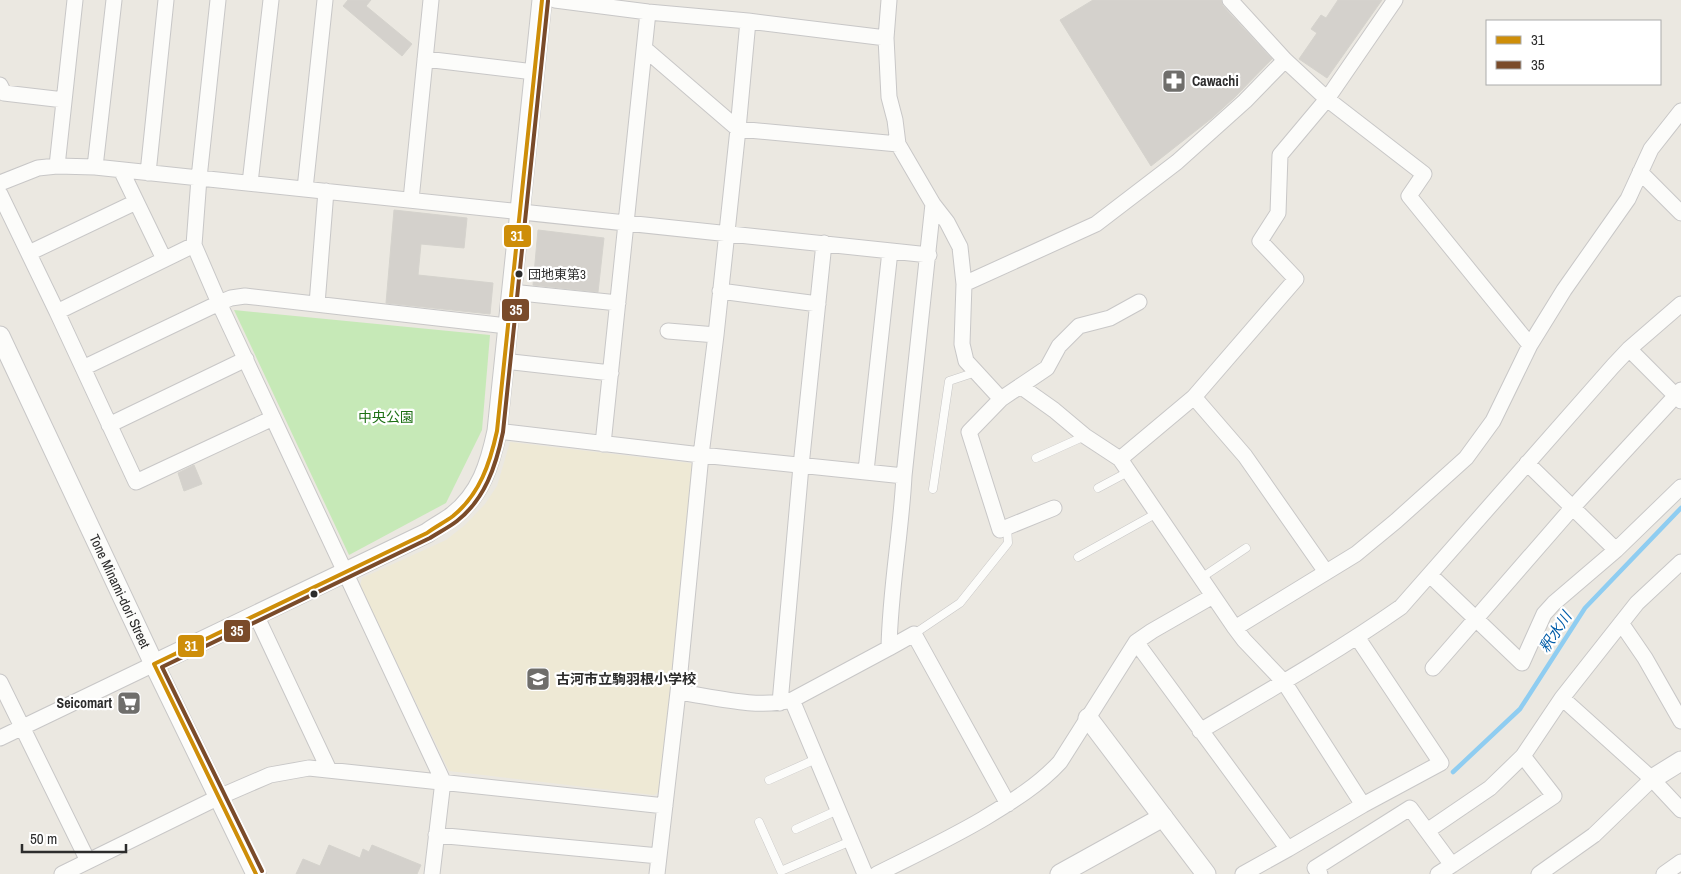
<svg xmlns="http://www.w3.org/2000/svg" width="1681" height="874" font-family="'Archivo Narrow','Noto Sans JP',sans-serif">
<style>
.education{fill:#eee9d5}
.green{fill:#c6e9b7}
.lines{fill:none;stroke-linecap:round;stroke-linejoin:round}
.stream{stroke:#8fcdf1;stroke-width:4.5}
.building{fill:#d4d1cc;stroke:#d5d3cd}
.service-casing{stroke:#c8c7c7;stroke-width:9}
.minor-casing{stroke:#c8c7c7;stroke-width:17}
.tertiary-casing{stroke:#c8c7c7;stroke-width:21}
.service{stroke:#fcfcfa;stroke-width:8}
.minor{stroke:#fcfcfa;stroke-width:15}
.tertiary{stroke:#fcfcfa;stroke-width:19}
.bus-1-casing{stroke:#fff;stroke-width:8}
.bus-2-casing{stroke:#fff;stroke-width:8}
.bus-1{stroke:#ce8e09;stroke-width:4}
.bus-2{stroke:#7a4b2a;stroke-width:4}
.bus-dot{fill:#2c2c2c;stroke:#fff;stroke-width:2}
.labels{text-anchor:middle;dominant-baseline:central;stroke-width:4.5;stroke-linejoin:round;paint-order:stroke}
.bus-label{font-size:13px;fill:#2c2c2c;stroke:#fff;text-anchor:start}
.poi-label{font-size:14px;font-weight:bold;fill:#2c2c2c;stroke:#fff;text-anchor:start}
.park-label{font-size:14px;fill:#1d7014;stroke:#fff}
.street-label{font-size:14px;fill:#2c2c2c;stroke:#fff}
.water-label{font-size:15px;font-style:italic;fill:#025da9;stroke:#fff}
.line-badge{stroke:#fff;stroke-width:2}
.badge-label{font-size:14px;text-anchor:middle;font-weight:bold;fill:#fff}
</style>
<rect width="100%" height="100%" fill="#ebe8e1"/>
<path class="education" d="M510,442L690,463L694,467L659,792L654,795L449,771L360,586L362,578L446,540L465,525L485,504L497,486Z"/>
<path class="green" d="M234,310L490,335L482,430L446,503L349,555Z"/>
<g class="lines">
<path class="stream" d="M1453,772L1520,709L1585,608L1681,508"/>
</g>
<path class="building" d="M348,0H371L366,6L412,44L402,56L343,6Z
M1093,0H1221L1223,6L1272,59L1235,97L1212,118L1151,166L1060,20Z
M1338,0H1382L1327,78L1299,59L1317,33L1311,29L1321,15L1326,18Z
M394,210L467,218L464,248L421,244L418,275L493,283L490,314L386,303Z
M538,230L604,238L598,292L533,285Z
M194,465L202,484L184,491L178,473Z
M329,845L360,858L363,849L369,852L372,845L421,865L417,874H296L303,859L320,866Z"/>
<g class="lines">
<g class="service-casing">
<path id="service" d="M1036,458L1085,436
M1098,488L1128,472
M933,489L949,381L976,372
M1078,557L1157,513
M1201,578L1246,548
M914,634L960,603L1008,543L1007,527
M769,780L816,759
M759,822L781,871L851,841
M796,829L838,810"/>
</g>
<g class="minor-casing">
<path id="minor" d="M218,0L199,178L194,245L219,303L443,781L432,874
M555,0L648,12L748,21L886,38
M889,0L886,38L889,97L895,120L898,144L933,204L947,222L960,247L964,284L962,344L966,361L1001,399
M1230,0L1285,60L1327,99L1424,174L1409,196L1530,345
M645,49L738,129L898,144
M425,59L534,72
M0,85L4,93L64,100
M57,166L75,0
M95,167L114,0
M121,170L164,259
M1640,172L1681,213
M148,173L166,0
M0,183L38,168L57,166L95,167L929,255
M250,183L271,0
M305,189L325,0
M0,194L57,312L194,245
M411,200L431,0
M29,253L136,202
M964,284L1096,224L1177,162L1245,101L1285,60
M720,291L818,304
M511,292L618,303
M317,304L326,191
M57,312L136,482L273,418
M668,331L716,335
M1629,349L1681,401
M504,361L611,373
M83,368L219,303L231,298L245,296L507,326
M1020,386L1054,410L1085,436L1120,459L1235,628L1356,554L1396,521L1466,458L1493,421L1530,345L1564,290L1628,199L1651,149L1681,111
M1194,397L1245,456L1326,572
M109,425L246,359
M497,431L701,455L904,476
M603,444L648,12
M1120,459L1194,397L1296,279L1260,241L1278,213L1280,155L1327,99L1395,0
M1527,463L1616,550
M866,471L890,251
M1054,508L1000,530L969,432L1001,399L1047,368L1059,346L1079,326L1110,318L1139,302
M1430,575L1522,663L1544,614L1554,603L1616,550L1681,487
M256,615L329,770
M1621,623L1645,658L1681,721
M1235,628L1244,640L1284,682L1363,805
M1136,642L1288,849L1243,874
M889,648L914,634L1008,804
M1433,668L1573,507L1681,390
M0,682L88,861
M678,692C714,697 756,709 792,700L889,648C890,590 901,534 904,476L933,204
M1562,698L1652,779L1681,810
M792,700L865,874
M780,703L801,466L824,243
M1200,731C1268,691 1337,652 1401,607L1613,366L1629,349L1681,304
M0,738L154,664
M1427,831L1490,788L1523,756
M436,835L659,856
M1288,849L1363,805L1441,763L1357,637
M62,874L219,797L270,775L309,768L665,806
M657,874L678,692L701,455L716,335L738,129L748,21
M877,874C913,856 949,839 983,819C1011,802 1038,786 1060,762L1136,642L1152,631L1213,596
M1320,874L1315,868L1410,808L1452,865L1554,796L1523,756L1562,698L1637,603L1681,562
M1438,874L1452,865
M1539,874L1594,835L1652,779
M1664,874L1681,862"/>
</g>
<g class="tertiary-casing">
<g id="tertiary">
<path id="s1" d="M0,336L154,664L256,874"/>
<path d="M154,664L427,533C435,527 445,522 453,516C481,494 490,464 497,431L542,0"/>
<path d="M1088,718L1206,874"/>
<path d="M1652,779L1681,761"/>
<path d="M1060,874L1163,817"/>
</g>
</g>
<use href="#service" class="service"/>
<use href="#minor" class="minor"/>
<use href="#tertiary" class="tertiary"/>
<g class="bus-1-casing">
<path id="bus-1" d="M256,874L154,664L427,533C435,527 445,522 453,516C480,494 490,463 497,431L542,0"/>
</g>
<g class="bus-2-casing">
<path id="bus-2" d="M262,871L162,667L430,538C439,532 448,528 457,521C485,499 496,466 503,432L548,1"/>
</g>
<use href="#bus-1" class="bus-1"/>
<use href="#bus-2" class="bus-2"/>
</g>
<defs>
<g id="pharmacy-square" transform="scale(1.25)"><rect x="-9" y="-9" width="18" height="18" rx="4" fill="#6f6e6b" stroke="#fff"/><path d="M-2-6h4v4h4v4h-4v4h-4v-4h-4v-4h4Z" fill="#fff"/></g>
<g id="school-square" transform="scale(1.25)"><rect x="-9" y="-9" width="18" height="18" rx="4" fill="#6f6e6b" stroke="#fff"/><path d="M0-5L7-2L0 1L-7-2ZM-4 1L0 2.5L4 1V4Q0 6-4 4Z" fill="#fff"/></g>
<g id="supermarket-square" transform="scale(1.25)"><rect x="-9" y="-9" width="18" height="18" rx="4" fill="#6f6e6b" stroke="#fff"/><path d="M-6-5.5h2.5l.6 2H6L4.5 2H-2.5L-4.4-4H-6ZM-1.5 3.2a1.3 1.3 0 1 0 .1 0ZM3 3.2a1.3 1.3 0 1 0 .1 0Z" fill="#fff"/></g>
</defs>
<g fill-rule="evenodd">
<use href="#pharmacy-square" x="1174" y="81"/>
<use href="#school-square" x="538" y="679"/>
<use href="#supermarket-square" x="129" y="703"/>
</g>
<g class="bus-dot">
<circle cx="519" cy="274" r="4.5"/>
<circle cx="314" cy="594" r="4.5"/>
</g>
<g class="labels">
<g class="bus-label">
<text x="528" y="274">団地東第3</text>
</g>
<g class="poi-label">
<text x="1192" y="81">Cawachi</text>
<text x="556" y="679">古河市立駒羽根小学校</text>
<text x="112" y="703" text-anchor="end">Seicomart</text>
</g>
<g class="park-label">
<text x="386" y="417">中央公園</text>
</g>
<g class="street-label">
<text stroke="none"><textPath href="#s1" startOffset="282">Tone Minami-dori Street</textPath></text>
</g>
<g class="water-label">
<text transform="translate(1555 632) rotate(-57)">釈水川</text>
</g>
</g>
<g class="line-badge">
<rect x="503" y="224" width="29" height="24" rx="5" fill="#ce8e09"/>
<rect x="501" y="298" width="29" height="24" rx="5" fill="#7a4b2a"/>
<rect x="223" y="619" width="28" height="24" rx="5" fill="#7a4b2a"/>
<rect x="177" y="634" width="28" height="24" rx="5" fill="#ce8e09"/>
</g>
<g class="badge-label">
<text x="517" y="241">31</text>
<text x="516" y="315">35</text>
<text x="237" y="636">35</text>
<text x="191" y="651">31</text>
</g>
<rect x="1486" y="20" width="175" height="65" fill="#ffffff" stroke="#ababab"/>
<rect x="1496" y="36" width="25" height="8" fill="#ce8e09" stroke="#ababab"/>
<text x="1531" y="45" font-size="15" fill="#2c2c2c">31</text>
<rect x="1496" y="61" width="25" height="8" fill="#7a4b2a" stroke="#ababab"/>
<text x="1531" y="70" font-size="15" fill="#2c2c2c">35</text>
<path d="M22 844v8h104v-8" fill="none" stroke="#2c2c2c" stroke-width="2.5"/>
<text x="30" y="844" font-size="15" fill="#2c2c2c" stroke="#ffffff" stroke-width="4" paint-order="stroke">50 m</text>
</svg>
